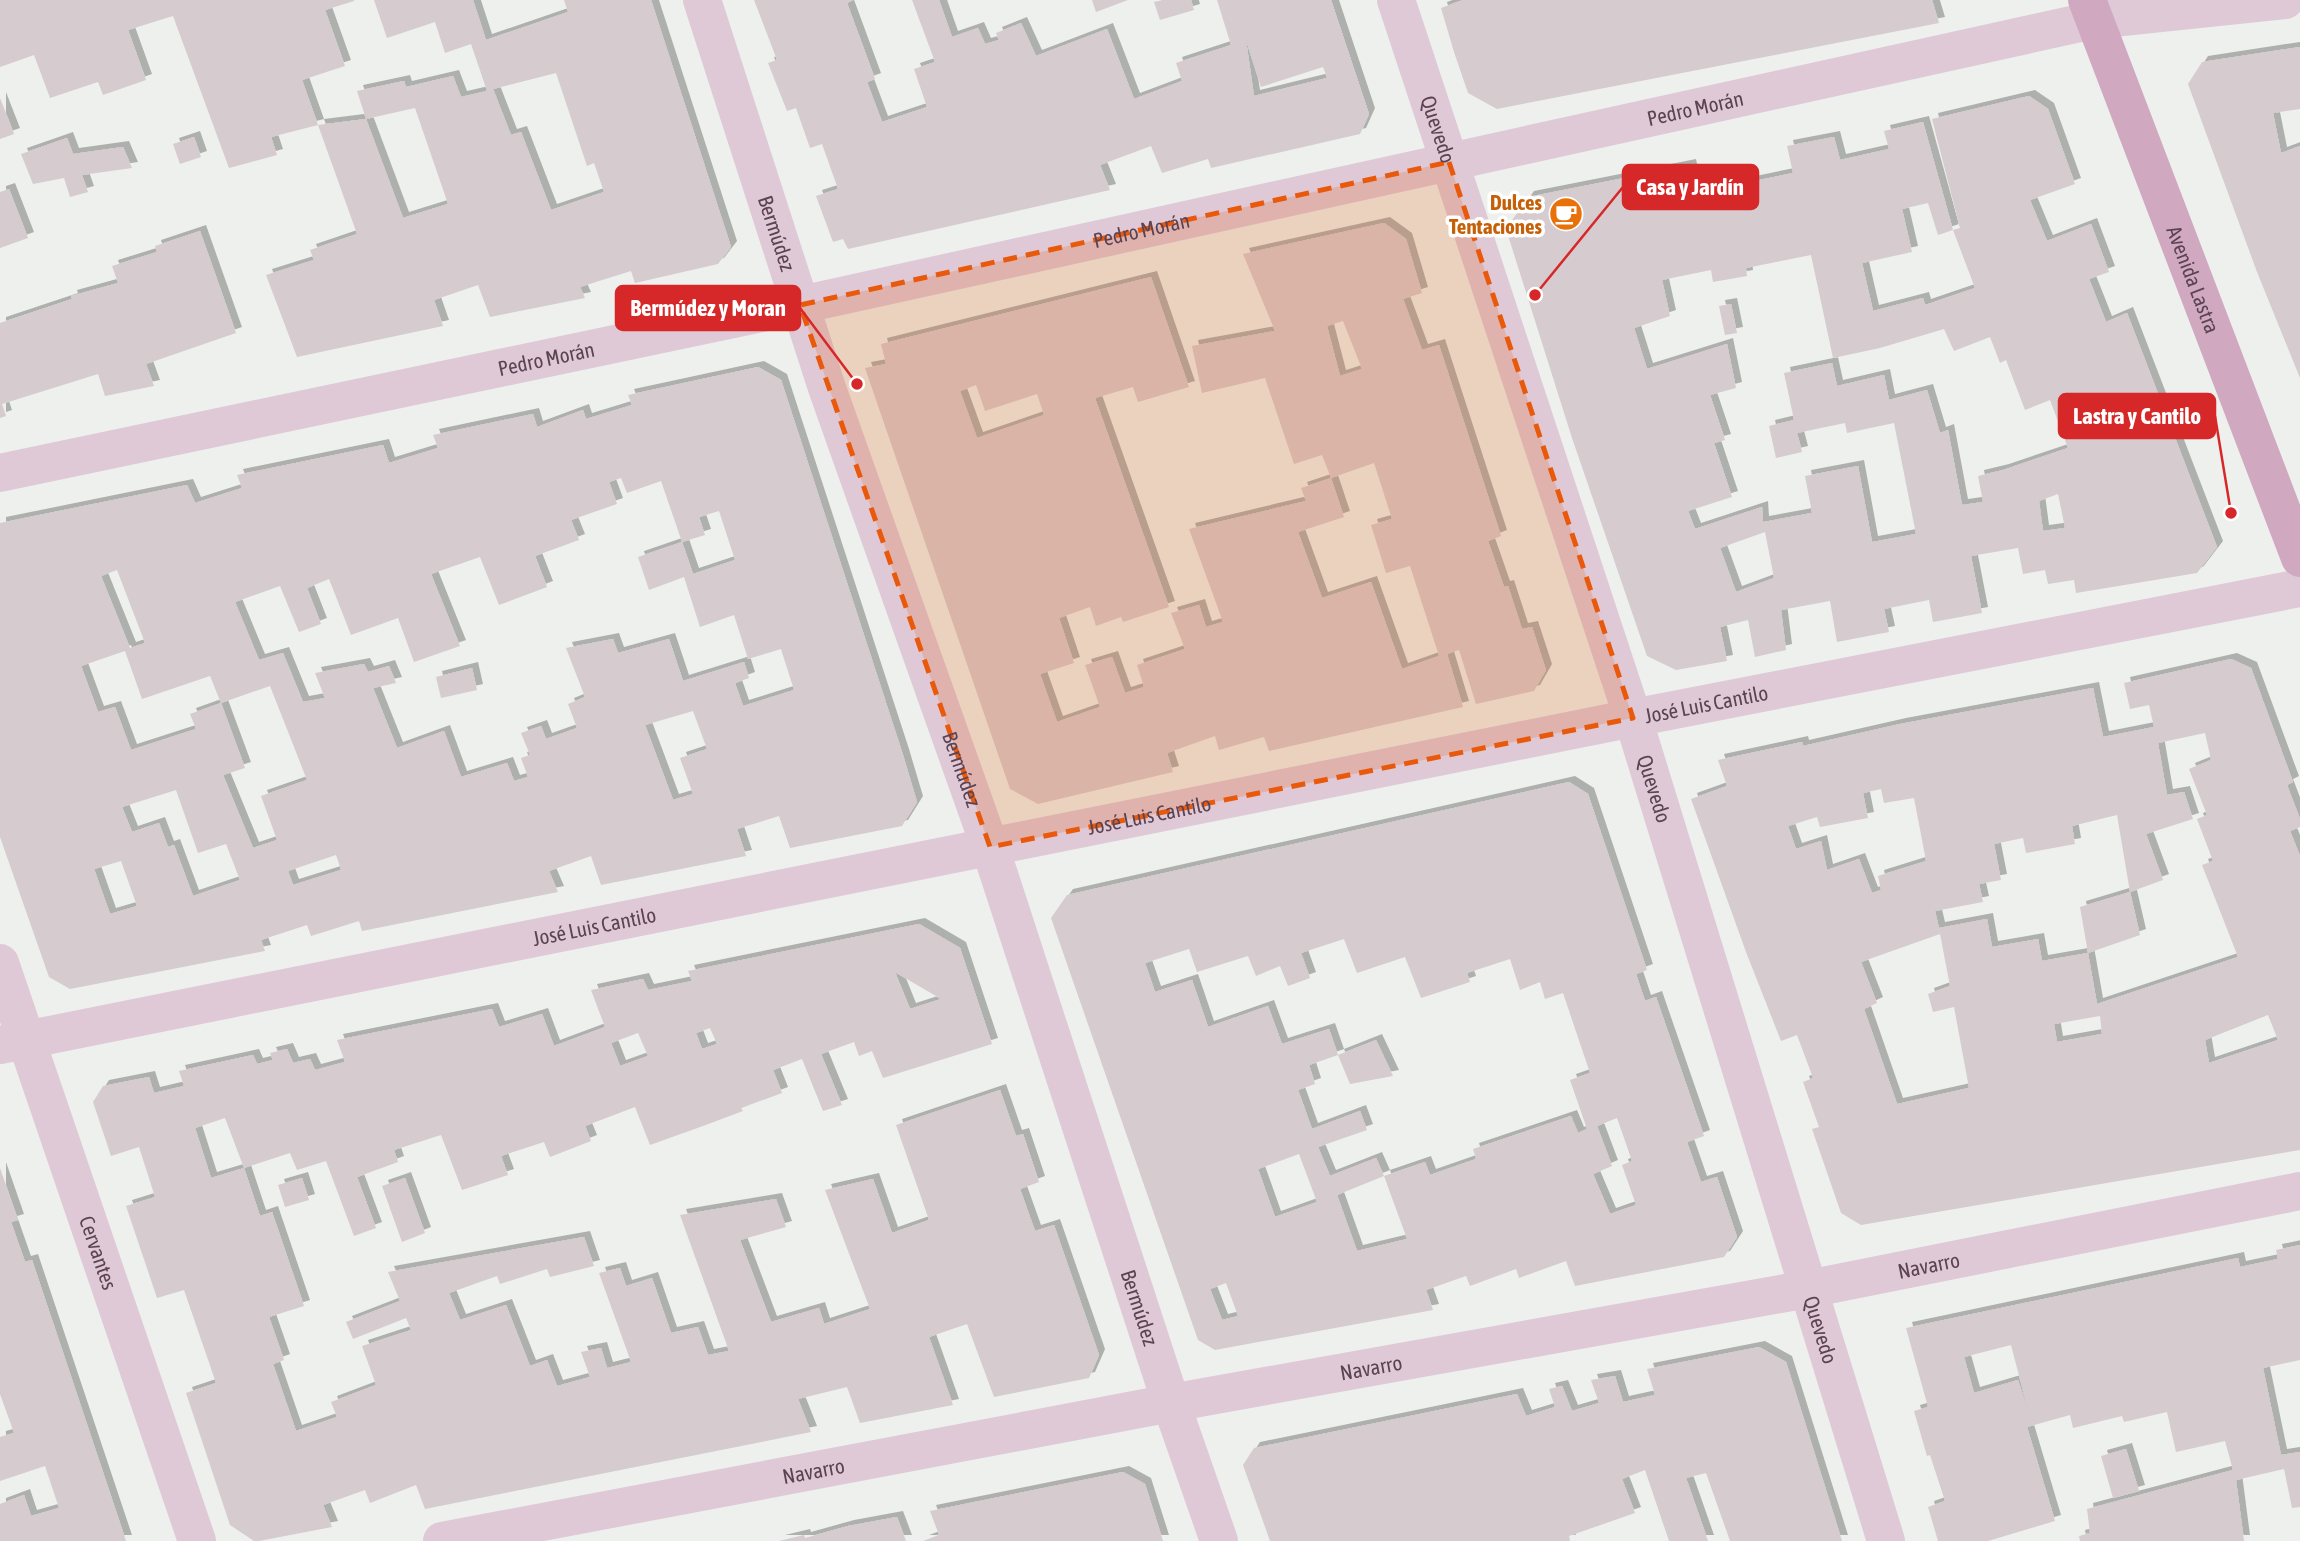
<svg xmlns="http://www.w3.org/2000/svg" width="2300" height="1541" font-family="'Asap Condensed',sans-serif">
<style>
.building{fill:#d6cbcf;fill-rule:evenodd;filter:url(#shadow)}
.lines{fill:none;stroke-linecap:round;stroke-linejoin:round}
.minor{stroke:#dfc9d7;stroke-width:38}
.major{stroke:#d0a9c1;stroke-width:38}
.marked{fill:#e8590c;fill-opacity:0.2;stroke:#e8590c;stroke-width:5;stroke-dasharray:14 9;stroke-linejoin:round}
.labels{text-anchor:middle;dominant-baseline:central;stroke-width:7;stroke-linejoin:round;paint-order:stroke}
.street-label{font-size:21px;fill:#5c4353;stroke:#fff}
.food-label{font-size:21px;font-weight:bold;fill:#c56008;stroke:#fff;text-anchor:end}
.leader{fill:none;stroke:#d62828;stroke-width:2.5}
.callout-dot{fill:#d62828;stroke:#fff;stroke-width:2.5}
.callout{fill:#d62828;stroke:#d62828;stroke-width:2.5}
.callout-label{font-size:23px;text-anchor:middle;font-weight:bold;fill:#fff}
</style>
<defs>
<filter id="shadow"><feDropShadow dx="6" dy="-6" stdDeviation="0" flood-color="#0004"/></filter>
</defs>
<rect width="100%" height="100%" fill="#edf0ed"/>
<path class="building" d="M0,0H354V1L325,10L345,66L302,80L318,125L271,137L277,155L229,168L173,16L128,30L146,80L103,95L98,82L50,98L34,55L0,67Z
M374,0H473L486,40L568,12L564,0H651L731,247L718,264L635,283L631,271L580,287L585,298L490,317L478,285L434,300L443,326L297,357L266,275L314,260L310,250L357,234L318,125L366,119L403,218L448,204L415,108L366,119L357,91L404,81L406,87L453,76L461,97L487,91L471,44L445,53L435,22L387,38ZM556,73L587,166L594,163L604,192L551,210L521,132L511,135L493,89Z
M754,0H853L847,3L875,79L867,82L882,122L927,107L914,69L935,62L912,0H939L952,37L978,28L985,44L999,40L996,33L1021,23L1036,56L1107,29L1134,99L1182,81L1176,63L1231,45L1217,0H1331L1369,114L1360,134L1211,168L1208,159L1162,173L1151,146L1100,165L1110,190L848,249L843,239L833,242L816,196L838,189L822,144L810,148L796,108L787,111L768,63L777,60ZM1246,40L1261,87L1323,67L1327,78L1254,96Z
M1092,0H1128L1096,12Z
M1163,0H1191L1194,10L1160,20L1154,2Z
M1463,0H1932L1939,23L1497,109L1468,93L1454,52L1441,8Z
M2300,47V109L2273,113L2281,153L2300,146V378L2257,272L2188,84L2202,62Z
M2029,96L2048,109L2075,184L2030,200L2047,241L2091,224L2109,272L2089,279L2106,322L2127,313L2217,547L2197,573L2076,593L2074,580L2048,584L2045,570L2023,574L2018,548L1971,556L1982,613L1933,622L1929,600L1884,609L1889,632L1837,642L1830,601L1781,610L1786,650L1755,657L1748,620L1720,627L1727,661L1676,670L1647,656L1572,438L1506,229L1528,197L1690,165L1694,185L1743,176L1745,183L1793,173L1787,146L1834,137L1840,160L1889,149L1884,131L1923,122L1953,230L1960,228L1932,119ZM1928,203L1938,235L1953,230L1975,288L1925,305L1923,298L1873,311L1862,263L1912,252L1902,209ZM1811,255L1833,358L1880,348L1944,329L1954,351L1990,337L2000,363L2006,360L2025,410L2050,400L2068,448L2003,470L1978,476L1983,502L1962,505L1948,430L1940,433L1927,390L1889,400L1884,375L1837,386L1832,363L1784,373L1794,420L1769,426L1776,458L1802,452L1797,433L1845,423L1847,433L1894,423L1916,534L1872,542L1858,466L1805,476L1812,513L1763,522L1762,507L1695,529L1688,511L1732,497L1714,443L1725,440L1710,395L1736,388L1727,344L1647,369L1634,328L1670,316L1662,280L1711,270L1713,282L1747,276L1746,268ZM2058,494L2065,528L2043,531L2039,501ZM1765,532L1774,578L1736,592L1720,548Z
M0,98L14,134L0,139Z
M194,137L201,157L180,164L173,144Z
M67,138L73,154L123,147L132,168L82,175L88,192L70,197L64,178L33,184L21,154Z
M9,189L28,238L0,248V192Z
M1384,223L1406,239L1422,293L1403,299L1422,350L1439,345L1501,536L1488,541L1504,587L1508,586L1522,629L1532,627L1546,670L1534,691L1476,704L1459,650L1447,654L1463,707L1269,751L1264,737L1219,750L1215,736L1167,753L1173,772L1038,804L1010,789L865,368L886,364L881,344L1151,277L1189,387L1138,402L1133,387L1095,398L1169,607L1123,622L1121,617L1096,626L1090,607L1059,618L1074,663L1040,674L1057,722L1100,707L1085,665L1112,657L1125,693L1144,687L1137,665L1185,649L1171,613L1199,605L1206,627L1223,622L1189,529L1306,501L1301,488L1331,478L1322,455L1294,464L1265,378L1202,393L1192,346L1275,331L1243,254ZM1343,321L1362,369L1340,376L1327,326ZM976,385L985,411L1037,394L1044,415L977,438L960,391ZM1374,463L1392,519L1371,525L1386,573L1410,566L1439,656L1402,669L1371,582L1322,598L1298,532L1344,517L1331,478Z
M200,231L236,333L146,364L154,386L105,396L98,374L2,404L6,416L0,418V323L72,299L71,296L118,283L112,266L157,252L155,246Z
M1731,304L1737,333L1725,335L1719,306Z
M758,367L781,380L903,755L917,802L902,826L790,848L779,816L737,829L746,856L601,885L591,856L549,871L558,892L362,931L359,921L311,936L307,925L261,940L265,951L70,989L49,977L0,837V523L187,485L195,503L242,488L237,475L383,445L389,463L438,448L433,435L533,414L537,427L583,410L586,419L632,405L628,395ZM621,478L627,493L661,481L682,542L705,535L699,517L719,511L735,560L693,574L682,542L638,557L649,590L684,577L700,627L734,615L748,659L781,649L794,690L743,706L735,683L749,678L744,662L683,681L669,639L618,653L613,639L566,648L585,697L568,704L577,728L546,739L541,726L521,733L530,755L521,758L528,777L514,781L507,763L461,777L444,731L397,748L373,688L396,683L389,666L368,672L364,664L315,673L325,698L303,702L283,653L259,660L235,602L280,586L299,632L321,624L307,588L329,579L351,635L398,618L414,662L460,646L431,574L480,557L499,605L547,587L535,556L579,540L571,520L617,504L609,482ZM117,570L145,643L130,648L101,576ZM125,651L142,699L210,676L221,703L270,686L307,780L261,796L277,840L253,848L223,775L245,768L221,703L190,714L196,729L131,750L115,707L98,712L81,666ZM693,711L707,749L680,758L693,794L673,800L645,725ZM176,790L198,853L226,844L240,880L193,896L174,845L168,847L159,823L132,832L122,807ZM336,855L341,870L293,885L288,871ZM121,861L137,906L110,914L94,869Z
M2231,659L2251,668L2293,782L2287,785L2300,819V827L2290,831L2300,856V1150L1861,1225L1841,1213L1812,1129L1819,1127L1803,1082L1813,1078L1797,1035L1781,1041L1746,952L1691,799L1727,786L1718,760L1802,742L1803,746L1900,724L2093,688L2103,737L2154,727L2149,705L2130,709L2124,683ZM2205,733L2211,760L2189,769L2207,815L2197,819L2213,861L2202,865L2238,957L2097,1004L2088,953L2042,961L2038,939L1992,947L1987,919L1939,928L1935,911L1983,902L1979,884L2001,880L1994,844L2023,838L2026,853L2075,844L2072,826L2117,815L2130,892L2163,880L2146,834L2193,819L2184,792L2167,795L2158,743ZM1881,789L1884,803L1914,798L1926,861L1878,876L1881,890L1872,893L1859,859L1827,870L1821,841L1796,849L1788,826L1817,817L1820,827L1868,818L1863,793ZM1940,934L1950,986L1928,994L1933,1012L1954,1007L1969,1088L1897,1104L1864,1009L1877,1003L1861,962ZM2268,1015L2278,1040L2209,1063L2205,1040ZM2100,1016L2102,1034L2057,1042L2054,1024Z
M472,668L477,690L441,698L436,677Z
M1569,782L1588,794L1647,970L1636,974L1645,1001L1656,997L1704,1136L1687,1142L1701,1182L1717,1177L1737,1237L1724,1257L1575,1286L1566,1261L1519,1278L1516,1269L1470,1286L1466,1276L1426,1290L1433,1310L1215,1350L1198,1340L1051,918L1067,895ZM1344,939L1357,973L1405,957L1421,998L1470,982L1467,973L1510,959L1520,990L1540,982L1545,999L1563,993L1590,1073L1570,1080L1587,1129L1578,1133L1571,1116L1473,1149L1476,1159L1430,1175L1425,1162L1384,1176L1376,1158L1330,1176L1318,1147L1367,1130L1360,1111L1312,1129L1298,1090L1315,1084L1309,1065L1338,1055L1329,1029L1282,1044L1268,1006L1208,1027L1192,980L1155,992L1145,963L1189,949L1197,972L1248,956L1256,976L1280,966L1288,986L1310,978L1301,953ZM1617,1118L1632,1161L1622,1165L1636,1205L1610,1214L1593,1174L1612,1166L1597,1126ZM1299,1154L1317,1202L1275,1217L1258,1169ZM1384,1176L1407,1239L1357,1251L1337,1195ZM1226,1283L1238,1316L1222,1320L1210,1289Z
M2130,892L2140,935L2088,953L2080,907Z
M919,924L960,948L992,1044L883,1078L872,1051L859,1056L854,1042L821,1054L842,1105L823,1111L802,1059L773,1070L782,1093L741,1108L743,1111L703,1126L650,1145L635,1107L585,1126L591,1141L550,1157L544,1142L501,1156L508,1175L462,1190L441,1135L394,1150L398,1162L357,1177L376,1228L354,1236L326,1161L297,1170L290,1153L244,1168L225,1118L195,1128L211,1178L244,1168L260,1216L272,1212L304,1306L269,1317L284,1360L273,1364L296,1431L337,1417L331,1402L376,1385L362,1346L411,1330L406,1318L353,1339L346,1322L400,1301L388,1272L584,1237L594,1266L550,1277L547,1269L500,1284L497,1276L449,1293L460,1320L506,1305L530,1366L547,1360L557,1386L590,1377L581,1352L601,1348L607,1368L631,1362L599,1273L620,1268L626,1286L652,1278L671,1333L698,1327L708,1355L729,1351L680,1215L776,1199L786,1227L740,1240L771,1322L819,1308L824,1324L870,1309L825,1190L873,1179L892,1233L929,1220L896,1125L1000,1090L1016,1136L1023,1134L1039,1182L1020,1189L1035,1231L1054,1225L1099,1355L1089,1378L994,1397L967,1324L929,1337L953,1405L860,1423L847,1387L798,1399L811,1432L425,1509L416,1485L370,1503L365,1490L323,1505L332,1527L259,1541H254L230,1525L186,1393L216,1383L184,1290L157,1298L126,1206L155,1197L139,1147L111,1156L93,1102L103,1086L149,1077L154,1093L184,1086L179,1071L253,1055L257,1064L273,1060L270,1053L287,1049L293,1063L310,1059L315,1070L345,1062L337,1040L492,1009L499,1027L542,1014L554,1046L605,1027L591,990L643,979L648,990L692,981L688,971ZM895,972L941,999L910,1009ZM710,1028L717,1044L702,1049L696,1033ZM638,1033L648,1056L620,1066L611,1043Z
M1376,1040L1393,1076L1350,1084L1338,1055Z
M0,1168L18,1220L11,1222L25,1262L32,1260L126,1541H0V1504L24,1495L31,1516L59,1508L45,1466L0,1481V1437L14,1433L0,1394Z
M302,1178L309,1200L285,1207L278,1185Z
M405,1178L425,1233L402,1242L382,1186Z
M2300,1245V1360L2263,1368L2281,1455L2300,1452V1507L2292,1508L2284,1469L2236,1480L2244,1541H2080L2079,1536L2090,1533L2087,1509L2233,1470L2225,1441L2176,1452L2167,1412L2124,1422L2122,1416L2073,1428L2070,1415L2027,1427L2055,1521L1988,1541H1938L1928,1507L1945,1501L1930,1455L1927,1456L1914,1411L1928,1407L1906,1328L2238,1258L2240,1267L2278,1259L2276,1250ZM2011,1345L2028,1410V1411L2018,1380L1974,1393L1964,1357Z
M1759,1347L1786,1362L1842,1541H1730L1706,1473L1686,1478L1708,1541H1669L1645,1470L1622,1479L1635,1513L1569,1536L1570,1541H1270L1243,1465L1254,1448L1517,1394L1526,1416L1555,1407L1549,1389L1562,1386L1572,1411L1599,1403L1591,1380L1615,1376L1623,1402L1655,1395L1647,1369Z
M2126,1449L2139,1491L2113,1498L2101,1456Z
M1123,1472L1145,1484L1163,1541H923L939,1535L930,1511Z
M897,1517L906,1541H779L804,1535L805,1538L848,1526Z"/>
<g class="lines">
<g class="minor">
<path id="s1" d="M702,0L827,388L990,847L1171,1403L1219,1541"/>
<path id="s2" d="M1396,0L1633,718L1886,1541"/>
<path id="s3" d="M0,473L800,305L2094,20L2285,0"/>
<path id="s4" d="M0,963L197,1541"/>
<path id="s5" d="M0,1045L1633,718L2300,588"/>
<path id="s6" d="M442,1541L1171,1403L1808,1289L2300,1191"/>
</g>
<path class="major" id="s7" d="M2087,0L2300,558"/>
</g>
<path class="marked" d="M1449,162L1633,718L990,847L800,305Z"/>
<defs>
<g id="cafe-disc" transform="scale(1.75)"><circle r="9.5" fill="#e8710a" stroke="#fff"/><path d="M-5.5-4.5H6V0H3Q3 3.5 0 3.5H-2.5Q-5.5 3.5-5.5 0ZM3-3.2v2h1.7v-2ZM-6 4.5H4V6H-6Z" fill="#fff"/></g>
</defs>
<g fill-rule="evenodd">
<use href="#cafe-disc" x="1566" y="214"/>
</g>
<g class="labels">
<g class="street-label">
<text stroke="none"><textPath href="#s3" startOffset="1734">Pedro Morán</textPath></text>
<text stroke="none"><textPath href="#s2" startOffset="136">Quevedo</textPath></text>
<text stroke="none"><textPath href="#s3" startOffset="1167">Pedro Morán</textPath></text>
<text stroke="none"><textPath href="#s1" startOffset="245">Bermúdez</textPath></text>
<text stroke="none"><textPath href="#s7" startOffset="299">Avenida Lastra</textPath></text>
<text stroke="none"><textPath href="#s3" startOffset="558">Pedro Morán</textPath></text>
<text stroke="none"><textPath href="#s5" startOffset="1740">José Luis Cantilo</textPath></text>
<text stroke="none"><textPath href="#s1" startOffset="812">Bermúdez</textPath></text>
<text stroke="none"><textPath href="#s2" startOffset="830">Quevedo</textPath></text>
<text stroke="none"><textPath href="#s5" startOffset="1172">José Luis Cantilo</textPath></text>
<text stroke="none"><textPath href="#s5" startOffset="606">José Luis Cantilo</textPath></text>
<text stroke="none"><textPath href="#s4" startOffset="306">Cervantes</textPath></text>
<text stroke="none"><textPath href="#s6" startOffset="1512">Navarro</textPath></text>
<text stroke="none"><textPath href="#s1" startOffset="1379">Bermúdez</textPath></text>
<text stroke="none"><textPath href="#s2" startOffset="1396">Quevedo</textPath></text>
<text stroke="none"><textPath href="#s6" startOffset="945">Navarro</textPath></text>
<text stroke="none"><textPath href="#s6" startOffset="378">Navarro</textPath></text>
</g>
<g class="food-label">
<text x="1542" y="202">Dulces<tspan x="1542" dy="24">Tentaciones</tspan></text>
</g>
</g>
<path class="leader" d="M1535 295L1623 187M857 384L800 308M2231 513L2215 416"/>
<g class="callout-dot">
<circle cx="1535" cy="295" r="7"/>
<circle cx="857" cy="384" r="7"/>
<circle cx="2231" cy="513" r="7"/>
</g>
<g class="callout">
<rect x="1623" y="165" width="135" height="44" rx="7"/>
<rect x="616" y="286" width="184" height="44" rx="7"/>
<rect x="2059" y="394" width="156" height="44" rx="7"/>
</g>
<g class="callout-label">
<text x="1690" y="195">Casa y Jardín</text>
<text x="708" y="316">Bermúdez y Moran</text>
<text x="2137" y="424">Lastra y Cantilo</text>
</g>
</svg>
